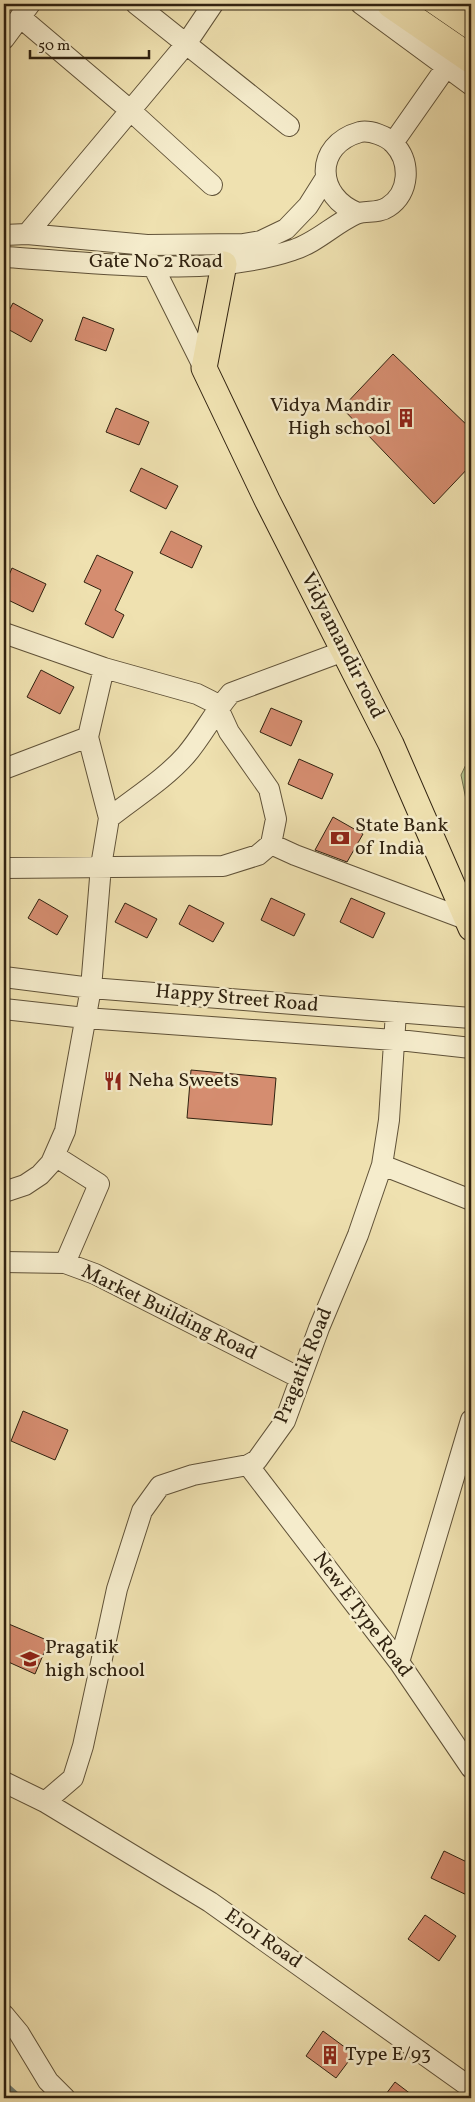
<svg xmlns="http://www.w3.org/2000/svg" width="475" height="2102" font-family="Vollkorn,serif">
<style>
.green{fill:#b6c38d;stroke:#73724e}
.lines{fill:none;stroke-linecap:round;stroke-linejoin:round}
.stream{stroke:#717e73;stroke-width:5}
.building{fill:#d58d70;stroke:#302210}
.minor-casing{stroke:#605238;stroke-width:22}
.major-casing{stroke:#302210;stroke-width:27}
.highway-casing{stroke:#302210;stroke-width:29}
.minor{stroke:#f5eccc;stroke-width:20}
.major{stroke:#efe1b0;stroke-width:25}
.highway{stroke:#efe1b0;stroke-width:28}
.labels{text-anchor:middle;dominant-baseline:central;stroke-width:5;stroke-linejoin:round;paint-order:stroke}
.street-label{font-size:20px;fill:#302210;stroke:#f5eccc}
.poi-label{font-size:20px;fill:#302210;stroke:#f5eccc;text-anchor:start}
</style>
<rect width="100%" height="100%" fill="#efe1b0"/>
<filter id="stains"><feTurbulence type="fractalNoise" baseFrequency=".004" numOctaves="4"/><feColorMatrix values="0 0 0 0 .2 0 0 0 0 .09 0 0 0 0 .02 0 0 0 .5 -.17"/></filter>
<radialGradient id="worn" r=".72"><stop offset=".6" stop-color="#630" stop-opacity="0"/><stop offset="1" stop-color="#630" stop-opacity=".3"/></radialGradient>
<path class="green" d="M471,754V824L461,775Z"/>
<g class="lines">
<path class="stream" d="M4,2083L21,2098"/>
</g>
<path class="building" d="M13,303L43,320L31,342L4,327V320Z
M83,317L114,329L106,351L75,340Z
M393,354L471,429V465L434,504L342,408Z
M116,408L149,422L139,445L106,432Z
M141,468L178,486L166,509L130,491Z
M171,531L202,546L192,568L160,553Z
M97,555L133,572L115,610L124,615L113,638L85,624L101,590L84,582Z
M12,568L46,584L33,612L4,598V587Z
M41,670L74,687L60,714L27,697Z
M271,708L302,721L291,746L260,732Z
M299,759L333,774L322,799L288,784Z
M333,817L363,834L347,862L315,850Z
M271,898L305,914L294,936L261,920Z
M351,898L385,913L373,938L340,922Z
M39,899L68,916L57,935L28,918Z
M125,903L157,919L147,938L115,922Z
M189,905L224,923L213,942L179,924Z
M191,1070L276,1078L272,1125L187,1118Z
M23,1411L68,1430L55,1460L11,1441Z
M4,1622L49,1641L35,1674L4,1660Z
M444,1851L471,1864V1897L431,1878Z
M425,1915L456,1936L439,1961L408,1939Z
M323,2031L354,2054L336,2078L306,2056Z
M395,2082L416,2098H383Z"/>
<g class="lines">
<g class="minor-casing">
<path id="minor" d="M136,4L289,126
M361,4L471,85
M20,17L131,111L212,185
M4,39L30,4
M393,143L447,66
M27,234L186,44L213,4
M4,235L27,234L147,245L243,244L261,241L286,229L308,206L325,179
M4,257C94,262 207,279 293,250C316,243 334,224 356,214C366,210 378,214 388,207C410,193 411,162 394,144C387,136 370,130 360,132C313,145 316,197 358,213
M146,257L153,266L204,368
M4,633L104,668L197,694L211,701L218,708L229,732L269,789L276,819L271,844L258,855L223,866L4,868
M4,769L88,737
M109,818C134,798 165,779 186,755C203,735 214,712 231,693L344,651
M271,844L295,855L468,920
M4,977L91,988L471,1018
M4,1009L85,1018L408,1041L471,1048
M55,1156L99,1184L65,1263
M382,1165L471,1200
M4,1192L25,1185L40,1175L51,1163L65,1131L91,988L101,866L109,818L88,737L104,668
M4,1262L65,1263L95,1274L300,1378
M248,1465L399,1662L471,1768
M399,1662L471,1420
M4,1782L45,1802L210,1902L471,2088
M45,1802L73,1778L83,1746L117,1589L142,1511L160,1486L193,1475L248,1465L257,1460L285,1421L319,1328L358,1235L382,1165L389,1120L396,1012
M4,2015L19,2033L48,2081L65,2098"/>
</g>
<g class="major-casing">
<path id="major" d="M224,264L204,368L267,500L391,744L471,928"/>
</g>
<g class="highway-casing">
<path id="highway" d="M391,4L471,59"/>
</g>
<use href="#minor" class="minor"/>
<use href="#major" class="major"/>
<use href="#highway" class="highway"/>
</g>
<defs>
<g id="building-bare" transform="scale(1.5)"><path d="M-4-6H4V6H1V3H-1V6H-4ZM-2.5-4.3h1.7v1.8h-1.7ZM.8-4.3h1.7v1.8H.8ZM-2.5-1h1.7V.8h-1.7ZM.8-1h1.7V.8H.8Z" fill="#8f2418" stroke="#f5eccc" stroke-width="2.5" paint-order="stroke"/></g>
<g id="bank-bare" transform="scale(1.5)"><path d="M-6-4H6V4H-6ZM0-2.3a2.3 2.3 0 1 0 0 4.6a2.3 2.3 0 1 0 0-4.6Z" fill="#8f2418" stroke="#f5eccc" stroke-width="2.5" paint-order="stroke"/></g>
<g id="restaurant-bare" transform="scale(1.5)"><path d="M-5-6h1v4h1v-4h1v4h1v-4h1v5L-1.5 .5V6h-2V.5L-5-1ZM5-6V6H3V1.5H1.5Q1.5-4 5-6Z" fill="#8f2418" stroke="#f5eccc" stroke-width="2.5" paint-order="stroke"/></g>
<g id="school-bare" transform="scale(1.5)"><path d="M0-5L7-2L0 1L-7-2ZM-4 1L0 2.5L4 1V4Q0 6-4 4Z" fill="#8f2418" stroke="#f5eccc" stroke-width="2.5" paint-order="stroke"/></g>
</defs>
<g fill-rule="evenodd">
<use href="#building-bare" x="406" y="418"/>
<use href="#bank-bare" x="340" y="838"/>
<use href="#restaurant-bare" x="113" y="1081"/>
<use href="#school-bare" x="30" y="1659"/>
<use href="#building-bare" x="330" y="2055"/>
</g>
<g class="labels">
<g class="street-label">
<text x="156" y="262">Gate No 2 Road</text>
<text transform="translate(342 646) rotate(63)">Vidyamandir road</text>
<text transform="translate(237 999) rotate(5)">Happy Street Road</text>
<text transform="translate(169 1313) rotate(26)">Market Building Road</text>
<text transform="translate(304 1366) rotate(-68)">Pragatik Road</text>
<text transform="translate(362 1615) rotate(53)">New E Type Road</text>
<text transform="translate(263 1939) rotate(35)">E101 Road</text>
</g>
<g class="poi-label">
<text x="391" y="406" text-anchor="end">Vidya Mandir<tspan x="391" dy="23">High school</tspan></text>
<text x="355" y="826">State Bank<tspan x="355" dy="23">of India</tspan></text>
<text x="128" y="1081">Neha Sweets</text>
<text x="45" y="1648">Pragatik<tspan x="45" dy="23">high school</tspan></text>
<text x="345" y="2055">Type E/93</text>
</g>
</g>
<rect width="475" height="2102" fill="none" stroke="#efe1b0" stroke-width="20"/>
<rect x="5" y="5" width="465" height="2092" fill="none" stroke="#302210" stroke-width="2.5"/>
<rect x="10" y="10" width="455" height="2082" fill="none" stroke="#302210"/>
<path d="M30 50v8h119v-8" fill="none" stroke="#302210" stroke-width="2.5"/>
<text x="38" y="50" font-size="15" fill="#302210" stroke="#f5eccc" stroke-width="4" paint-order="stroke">50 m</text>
<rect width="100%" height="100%" filter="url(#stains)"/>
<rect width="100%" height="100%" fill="url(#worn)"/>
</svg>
